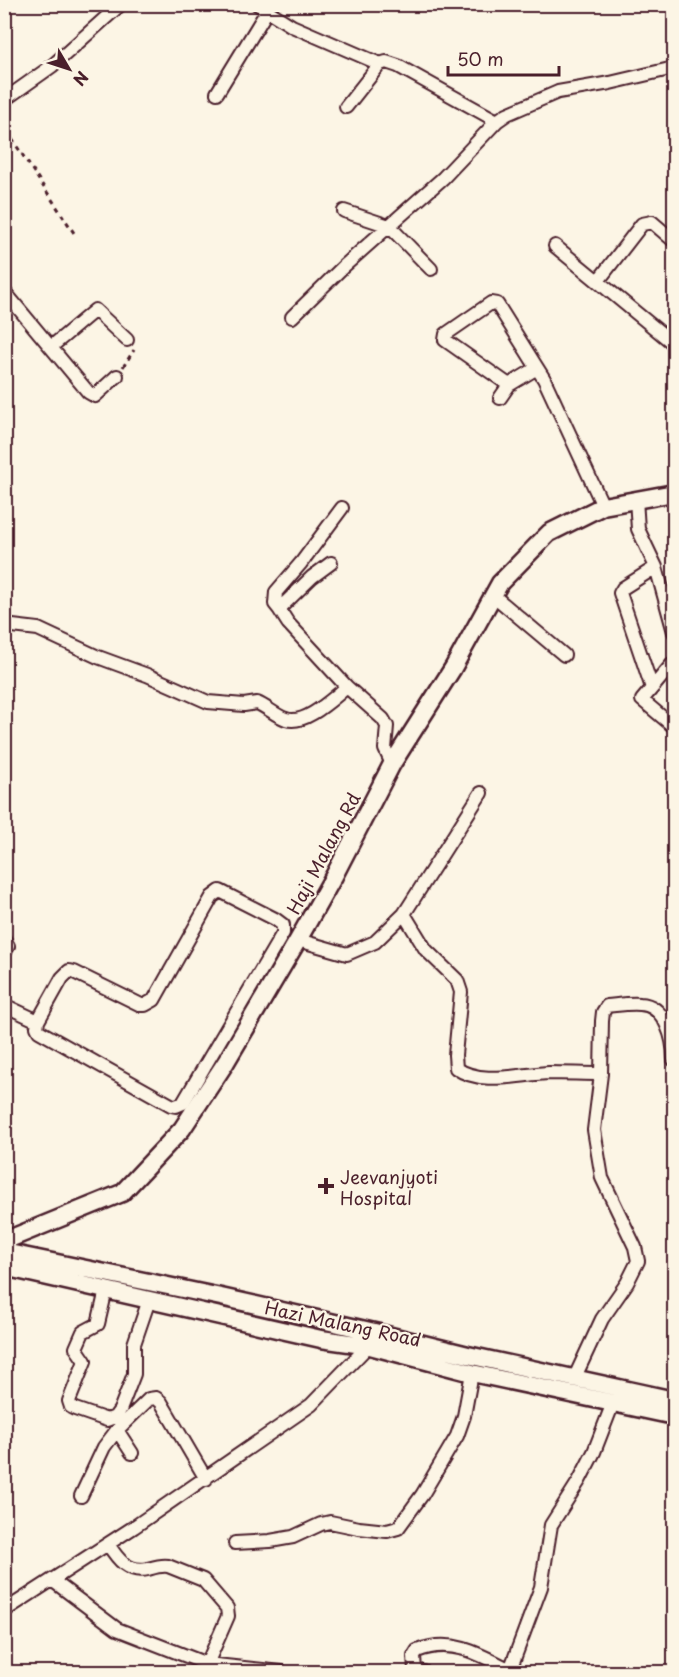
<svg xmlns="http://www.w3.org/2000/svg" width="679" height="1677" font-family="'Playpen Sans',sans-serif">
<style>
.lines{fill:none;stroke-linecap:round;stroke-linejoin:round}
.street-casing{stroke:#4a1f2b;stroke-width:16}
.secondary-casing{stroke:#4a1f2b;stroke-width:21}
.path{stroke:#4a1f2b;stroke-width:3;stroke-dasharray:4.5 4.5;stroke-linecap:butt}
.street{stroke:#fcf5e5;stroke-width:12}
.secondary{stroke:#fcf5e5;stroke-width:16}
.poi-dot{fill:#4a1f2b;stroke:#fcf5e5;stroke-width:2}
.labels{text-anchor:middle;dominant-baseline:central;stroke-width:4.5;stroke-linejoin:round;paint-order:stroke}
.street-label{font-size:18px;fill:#4a1f2b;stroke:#fcf5e5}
.poi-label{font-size:18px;fill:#4a1f2b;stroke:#fcf5e5;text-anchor:start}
</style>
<rect width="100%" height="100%" fill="#fcf5e5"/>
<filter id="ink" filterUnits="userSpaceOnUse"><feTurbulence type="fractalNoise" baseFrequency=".0167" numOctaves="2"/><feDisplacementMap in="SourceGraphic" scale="12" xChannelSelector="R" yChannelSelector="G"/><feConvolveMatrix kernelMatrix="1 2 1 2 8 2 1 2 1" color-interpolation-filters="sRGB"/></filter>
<g filter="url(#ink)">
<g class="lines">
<g class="street-casing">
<path id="street" d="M257,4L292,26L380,64
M217,93L267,11
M4,100L52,66L121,4
M346,107L380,64L386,62L398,66L497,121
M4,127L6,130
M344,211L389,226L443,178L497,121L507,114L558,92L610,83L674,68
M555,246L674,344
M598,281L642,224L652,222L674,241
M4,291L88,392L95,396L117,376
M292,317L343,267L389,226L431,269
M51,347L95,310L127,340
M509,385L445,340L446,334L491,303L497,304L544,379L603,506
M500,398L509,385L537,368
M636,499L638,529L656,567L674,632
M331,563L312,577L279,609L288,623L347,687L383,719L387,726L385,749L392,764
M494,596L564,655
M279,609L275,604L276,592L301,563L342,508
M4,625L38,629L98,657L147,675L208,702L244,705L257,703C267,707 276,716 286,719C305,726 333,698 347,687
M674,662L642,700L674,727
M652,688L620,593L623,588L656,567
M220,891L275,919L283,925V933L183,1103L176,1106L171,1105L39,1031L37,1027L38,1021L62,978L69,971L74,972L141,1005H145L154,1000L212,897Z
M404,914L481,793
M4,939L8,946L4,954
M298,940L347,954L375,942L404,914L426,950L457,980L461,992L455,1055L456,1068C481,1086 520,1074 549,1073C567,1073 584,1074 601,1074L594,1130L602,1178L635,1247L638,1261L627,1283L602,1319L574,1379
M4,1005L38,1021
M601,1074L602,1021L603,1012L607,1006C618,1005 630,1003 640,1004C666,1005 674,1040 674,1060
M106,1290L98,1324L83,1332L76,1348L85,1361L69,1401L71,1407L75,1409L107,1420L115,1417L120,1410L134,1374V1344L149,1300
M117,1430L132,1453
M81,1496L104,1447L117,1430L149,1399L156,1398L161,1402L206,1479
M235,1543L270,1541L293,1537L321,1524L330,1522L359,1528L387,1531L398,1528L422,1495L457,1436L464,1416L472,1373
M108,1544C118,1560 128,1573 148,1569C155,1567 161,1565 168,1566L203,1580L227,1608L228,1616L207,1664
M52,1580L117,1629L207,1664L282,1672
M4,1611L134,1527L311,1405L373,1341
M424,1672L415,1670L414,1656L417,1651C451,1637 480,1654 510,1670
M512,1672L510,1670L541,1587L551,1525L579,1481L594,1452L613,1403"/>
</g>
<g class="secondary-casing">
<path id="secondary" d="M4,1241L122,1193L182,1129L226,1062L298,940L334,876L392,764L453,668L500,583L549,533L603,506L674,493
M4,1252L221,1297L379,1333L468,1355L674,1400
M4,1267L321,1339L370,1346L472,1373L674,1416"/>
</g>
<path class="path" d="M12,139L74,233
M123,367L134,350"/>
<use href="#street" class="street"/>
<use href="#secondary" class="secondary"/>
</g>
</g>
<path class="poi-dot" d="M323 1177h6v6h6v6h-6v6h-6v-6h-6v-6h6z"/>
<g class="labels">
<g class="street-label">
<text transform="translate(323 853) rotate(-62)">Haji Malang Rd</text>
<text transform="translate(343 1323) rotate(12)">Hazi Malang Road</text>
</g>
<g class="poi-label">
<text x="340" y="1176">Jeevanjyoti<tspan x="340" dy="21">Hospital</tspan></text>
</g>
</g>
<rect width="679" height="1677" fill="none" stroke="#fcf5e5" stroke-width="24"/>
<rect x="12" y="12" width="655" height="1653" fill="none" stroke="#4a1f2b" stroke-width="2" filter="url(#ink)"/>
<g transform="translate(69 69) rotate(129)" stroke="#fcf5e5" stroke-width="4.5" paint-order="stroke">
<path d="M0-4.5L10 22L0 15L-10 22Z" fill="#4a1f2b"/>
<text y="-9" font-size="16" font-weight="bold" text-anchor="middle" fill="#4a1f2b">N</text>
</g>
<path d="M448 66v9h111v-9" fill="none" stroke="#4a1f2b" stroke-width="3"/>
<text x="457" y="66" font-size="18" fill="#4a1f2b" stroke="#fcf5e5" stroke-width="4.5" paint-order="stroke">50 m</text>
</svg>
